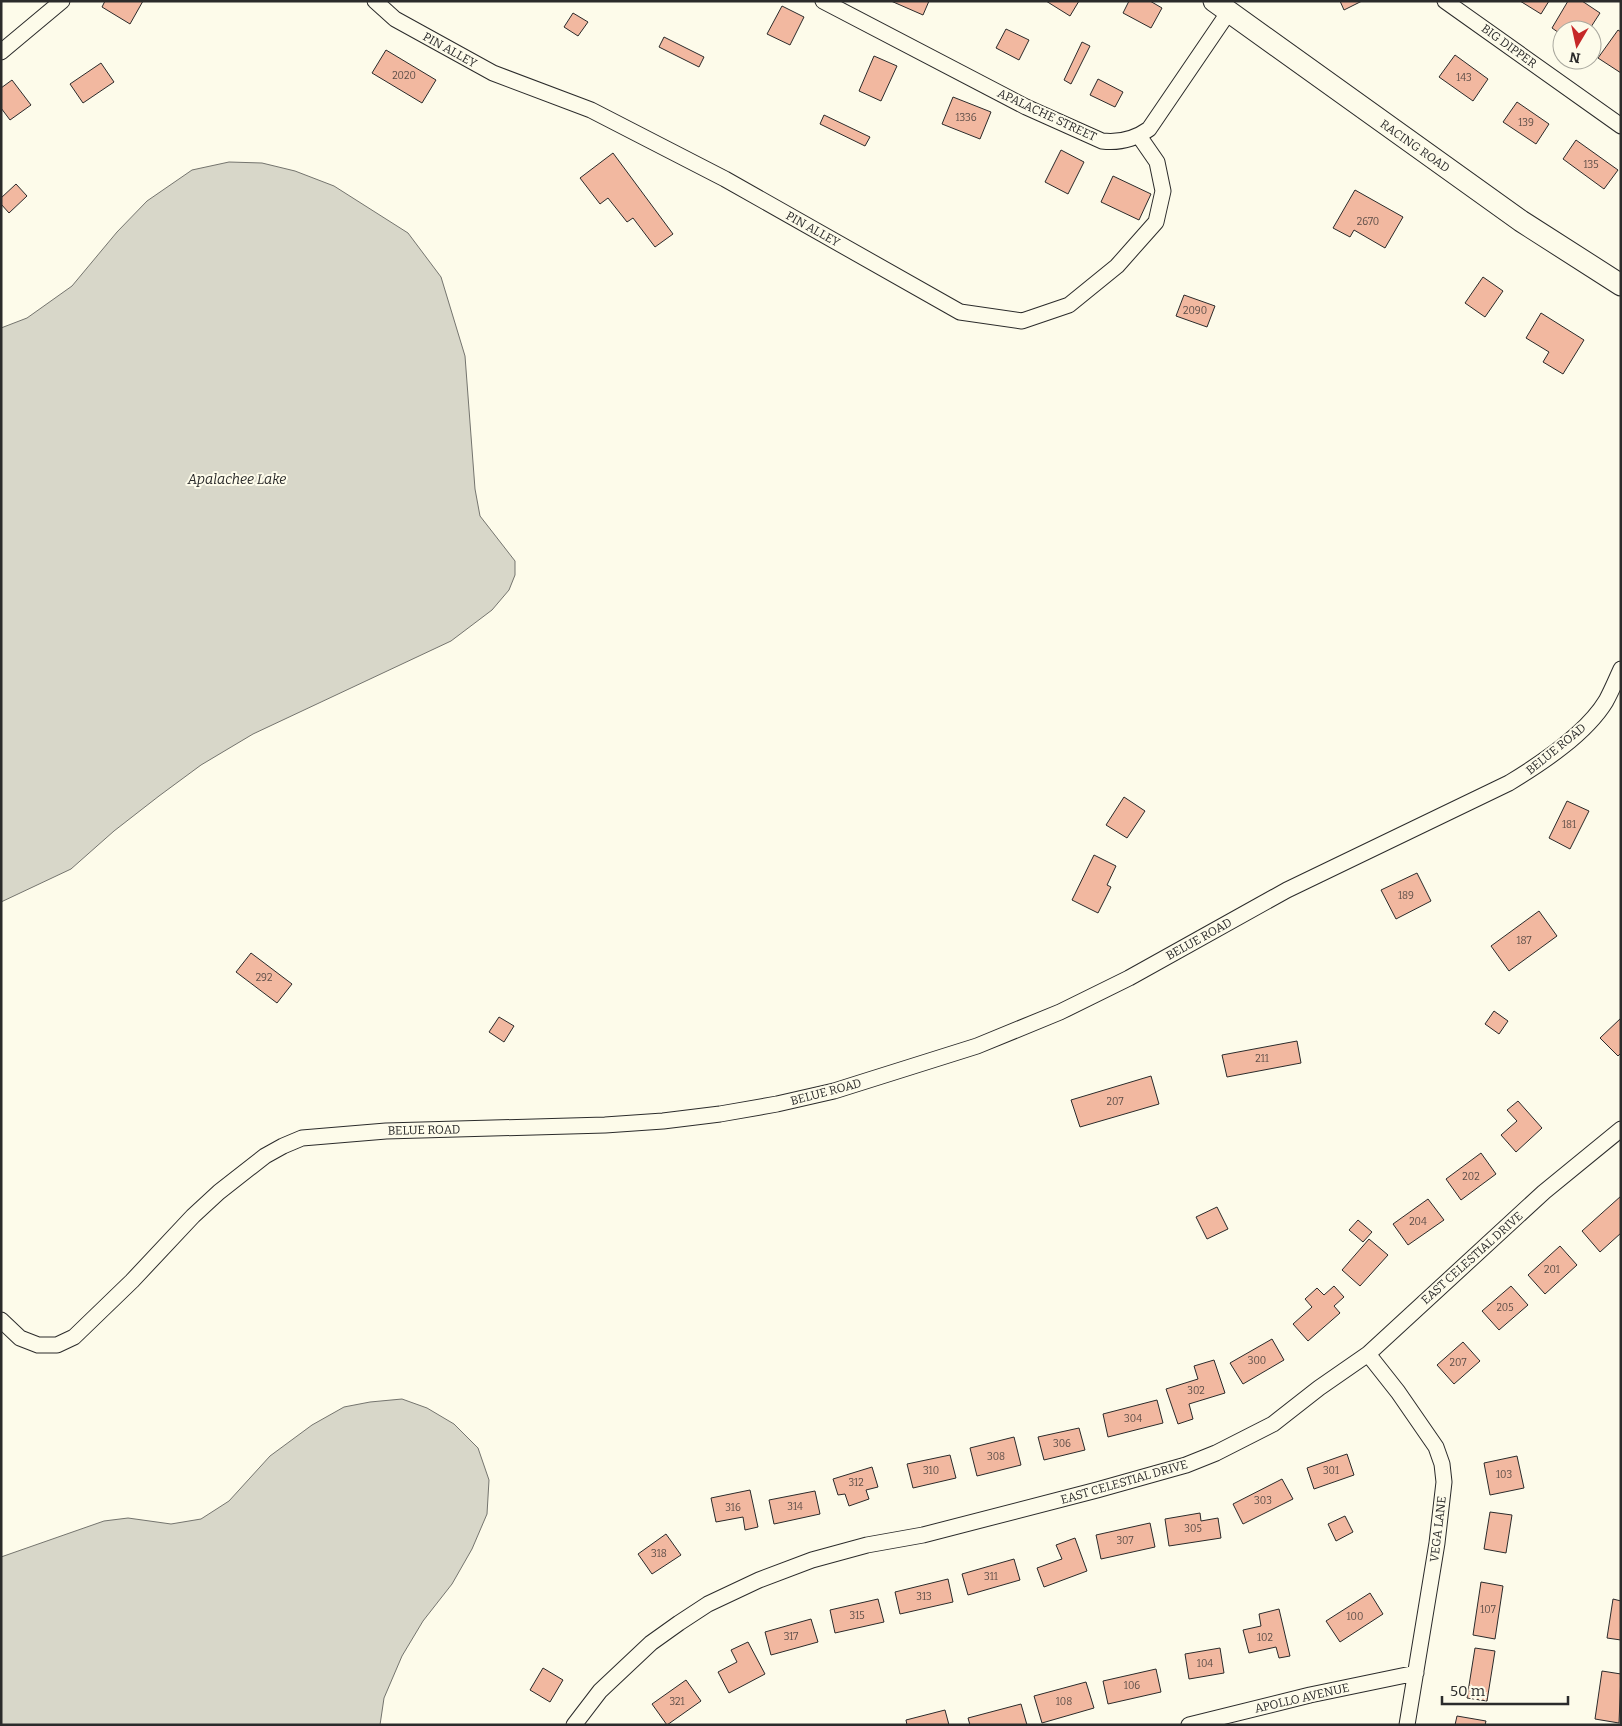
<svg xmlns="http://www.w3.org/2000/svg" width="1622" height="1726" font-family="Bitter,serif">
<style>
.water{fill:#d8d7c9;stroke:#74746e}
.building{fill:#f2b8a0;stroke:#2b2b2b}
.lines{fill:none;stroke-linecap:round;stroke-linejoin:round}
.street-casing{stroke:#2b2b2b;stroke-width:17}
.secondary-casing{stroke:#2b2b2b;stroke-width:23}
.street{stroke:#fdfbea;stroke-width:15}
.secondary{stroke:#fdfbea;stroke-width:21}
.labels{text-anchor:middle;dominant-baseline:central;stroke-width:4;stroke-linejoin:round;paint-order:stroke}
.number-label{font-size:10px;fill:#5d4e48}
.street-label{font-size:12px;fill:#2b2b2b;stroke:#fdfbea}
.water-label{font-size:14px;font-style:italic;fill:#2b2b2b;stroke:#fdfbea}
</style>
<rect width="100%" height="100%" fill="#fdfbea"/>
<path class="water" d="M229,162L262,163L295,171L334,186L408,233L441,277L465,356L475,489L480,516L515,561V575L509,590L492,610L451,641L253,734L201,765L159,796L114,831L71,869L1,902V328L27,318L72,286L117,232L147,201L192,170Z
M402,1399L427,1408L454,1424L478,1448L489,1480L487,1514L472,1549L452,1584L423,1621L402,1656L384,1698L380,1725H1V1557L104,1521L128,1518L171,1524L201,1519L229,1501L270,1456L312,1425L344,1407L370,1402Z"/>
<path class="building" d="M105,1H143L130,24L102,7Z
M891,1H929L923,15Z
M1046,1H1079L1070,16Z
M1129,1H1150L1162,8L1151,28L1123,13Z
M1340,1H1362L1344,10Z
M1520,1H1549L1541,14Z
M1568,1H1582L1600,13L1589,30H1562V35L1552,28Z
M782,6L804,17L790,45L767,34Z
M573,13L588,22L578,36L564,27Z
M1006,29L1029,40L1019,60L996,48Z
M1618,30L1621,32V73L1598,58Z
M664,37L704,57L699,67L659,47Z
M1082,42L1090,46L1071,84L1064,80Z
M386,50L436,80L422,103L372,73Z
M1455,55L1488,79L1473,101L1439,77Z
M874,56L897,66L881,101L859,91Z
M101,63L114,82L83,103L70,84Z
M1098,79L1123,92L1115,107L1090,95Z
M12,80L31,105L10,120L1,108V88Z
M953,97L991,112L980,139L942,124Z
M1517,102L1549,124L1536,144L1503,122Z
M824,115L870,137L865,146L820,124Z
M1576,140L1618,170L1604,189L1563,159Z
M1061,150L1084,162L1068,194L1045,182Z
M613,153L673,234L655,247L633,218L627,222L608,198L600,204L580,178Z
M1113,176L1151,194L1139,220L1101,202Z
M16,184L27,196L9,213L1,204V198Z
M1355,190L1403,217L1385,248L1354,230L1350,237L1333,228Z
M1483,277L1503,291L1485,317L1465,303Z
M1184,295L1215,306L1207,327L1176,316Z
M1541,313L1584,340L1563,374L1543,362L1549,352L1526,338Z
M1124,797L1145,811L1127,838L1106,825Z
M1567,801L1589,811L1570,849L1549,838Z
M1094,855L1116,866L1107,885L1111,887L1098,913L1072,900Z
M1417,873L1431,901L1396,919L1381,890Z
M1539,911L1557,936L1509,971L1491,946Z
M251,953L292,984L277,1003L236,972Z
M1494,1011L1508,1021L1499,1034L1485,1024Z
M499,1017L514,1026L504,1042L489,1032Z
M1621,1018V1053L1618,1056L1600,1038Z
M1297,1041L1301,1063L1227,1077L1222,1055Z
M1151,1076L1159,1104L1080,1127L1071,1100Z
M1518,1101L1542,1128L1516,1152L1501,1135L1517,1121L1507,1110Z
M1481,1153L1496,1174L1461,1200L1446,1179Z
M1621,1196V1233L1600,1252L1582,1231Z
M1428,1199L1444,1220L1408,1245L1393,1224Z
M1217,1207L1228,1229L1207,1239L1196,1217Z
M1358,1220L1372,1232L1363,1242L1349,1230Z
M1369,1239L1388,1255L1360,1286L1342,1270Z
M1560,1246L1577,1265L1545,1294L1528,1275Z
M1334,1286L1344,1297L1334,1306L1340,1313L1308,1341L1293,1324L1312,1307L1305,1299L1317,1288L1324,1295Z
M1511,1286L1528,1305L1499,1330L1482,1311Z
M1272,1339L1284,1360L1243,1384L1230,1363Z
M1463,1342L1480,1361L1454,1384L1437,1365Z
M1214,1360L1225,1393L1189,1404L1193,1419L1178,1424L1166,1389L1198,1379L1194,1366Z
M1157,1400L1163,1423L1108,1437L1103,1414Z
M1079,1428L1085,1450L1044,1460L1038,1437Z
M1014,1437L1021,1465L977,1476L970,1448Z
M1347,1454L1354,1475L1314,1489L1307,1468Z
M950,1455L956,1478L913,1488L907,1464Z
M1517,1456L1524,1488L1490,1495L1484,1463Z
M872,1467L878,1487L866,1490L869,1499L849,1506L845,1494L838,1495L833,1479Z
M1282,1479L1293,1499L1243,1524L1233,1504Z
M750,1490L758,1527L745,1530L743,1517L716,1522L711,1498Z
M815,1491L820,1514L774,1524L769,1500Z
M1490,1512L1512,1515L1506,1553L1484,1549Z
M1200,1513L1201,1521L1218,1518L1221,1538L1169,1546L1165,1519Z
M1345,1516L1353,1532L1336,1541L1328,1524Z
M1150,1523L1155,1547L1101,1559L1096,1535Z
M666,1534L681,1555L652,1574L638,1554Z
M1075,1538L1087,1571L1044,1587L1037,1568L1062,1559L1056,1545Z
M1014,1559L1020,1580L968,1595L962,1574Z
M948,1579L953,1602L900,1614L895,1592Z
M1481,1582L1503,1586L1495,1639L1473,1635Z
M1370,1593L1383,1614L1340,1642L1326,1621Z
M878,1599L884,1622L835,1633L830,1610Z
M1613,1599L1621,1601V1640L1607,1638Z
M1279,1609L1290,1656L1279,1658L1276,1647L1249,1653L1243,1630L1261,1626L1259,1614Z
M811,1619L818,1642L771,1655L765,1632Z
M748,1642L765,1674L729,1693L718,1672L737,1662L731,1650Z
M1220,1648L1224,1673L1189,1679L1185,1654Z
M1475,1648L1495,1651L1487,1701L1467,1698Z
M543,1668L563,1680L550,1702L530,1690Z
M1156,1669L1161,1692L1108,1704L1103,1681Z
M1602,1671L1621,1674L1619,1723L1595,1719Z
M686,1680L701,1701L667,1725L652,1704Z
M1086,1682L1094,1708L1042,1723L1034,1696Z
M1021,1704L1027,1725H970L968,1718Z
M945,1710L949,1725H907L906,1720Z
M1457,1716L1486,1721L1485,1725H1455Z"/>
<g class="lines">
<g class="street-casing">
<path id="street" d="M375,1L395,19L493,73L591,110L725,179L960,312L1022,321L1069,305L1117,266L1156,222L1163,191L1157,162L1139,136
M823,1L1026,107L1102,141C1119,143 1135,139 1149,129L1228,13
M1445,1L1621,126
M1,52L62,1
M1,1320L20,1338L38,1345H57L74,1337L132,1281L193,1216L219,1192L265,1156L283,1146L302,1138L386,1131L605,1125L663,1121L720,1114L777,1104L834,1091L977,1046L1060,1012L1129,978L1287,890L1509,783C1542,763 1586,734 1606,701C1612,690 1616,680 1621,669
M1368,1354L1398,1392L1436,1447L1442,1464L1444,1482L1437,1543L1407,1725
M574,1725L600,1691L651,1643L679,1623L708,1604L759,1580L812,1560L867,1545L923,1535L1097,1490L1186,1465L1216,1453L1273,1424L1319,1388L1368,1354L1544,1192L1621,1129
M1189,1725L1310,1695L1416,1673"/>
</g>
<g class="secondary-casing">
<path id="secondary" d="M1214,1L1521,221L1621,285"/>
</g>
<use href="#street" class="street"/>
<use href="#secondary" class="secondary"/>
</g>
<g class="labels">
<g class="number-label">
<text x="404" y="76">2020</text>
<text x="1464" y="78">143</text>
<text x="966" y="118">1336</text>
<text x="1526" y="123">139</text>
<text x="1591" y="165">135</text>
<text x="1368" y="222">2670</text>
<text x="1195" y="311">2090</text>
<text x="1569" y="825">181</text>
<text x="1406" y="896">189</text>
<text x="1524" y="941">187</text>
<text x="264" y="978">292</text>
<text x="1262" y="1059">211</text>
<text x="1115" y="1102">207</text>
<text x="1471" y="1177">202</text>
<text x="1418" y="1222">204</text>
<text x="1552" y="1270">201</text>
<text x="1505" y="1308">205</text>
<text x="1257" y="1361">300</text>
<text x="1458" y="1363">207</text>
<text x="1196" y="1391">302</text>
<text x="1133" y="1419">304</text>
<text x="1062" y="1444">306</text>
<text x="996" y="1457">308</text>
<text x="931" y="1471">310</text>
<text x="1331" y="1471">301</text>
<text x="1504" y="1475">103</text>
<text x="856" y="1483">312</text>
<text x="1263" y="1501">303</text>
<text x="795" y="1507">314</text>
<text x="733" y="1508">316</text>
<text x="1193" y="1529">305</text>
<text x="1125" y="1541">307</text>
<text x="659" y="1554">318</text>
<text x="991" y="1577">311</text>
<text x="924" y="1597">313</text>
<text x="1488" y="1610">107</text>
<text x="857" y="1616">315</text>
<text x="1355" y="1617">100</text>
<text x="791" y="1637">317</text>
<text x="1265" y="1638">102</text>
<text x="1205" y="1664">104</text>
<text x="1132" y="1686">106</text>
<text x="677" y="1702">321</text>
<text x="1064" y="1702">108</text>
</g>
<g class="street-label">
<text transform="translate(1509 46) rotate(36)">BIG DIPPER</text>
<text transform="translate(450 50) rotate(29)">PIN ALLEY</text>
<text transform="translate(1047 115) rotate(25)">APALACHE STREET</text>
<text transform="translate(1415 146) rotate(35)">RACING ROAD</text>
<text transform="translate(813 229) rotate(29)">PIN ALLEY</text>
<text transform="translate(1556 749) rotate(-39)">BELUE ROAD</text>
<text transform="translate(1199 939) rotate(-29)">BELUE ROAD</text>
<text transform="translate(826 1092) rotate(-15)">BELUE ROAD</text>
<text transform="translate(424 1130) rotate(-1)">BELUE ROAD</text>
<text transform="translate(1472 1258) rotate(-42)">EAST CELESTIAL DRIVE</text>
<text transform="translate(1124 1482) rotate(-16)">EAST CELESTIAL DRIVE</text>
<text transform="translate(1438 1529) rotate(-83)">VEGA LANE</text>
<text transform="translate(1302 1698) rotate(-13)">APOLLO AVENUE</text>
</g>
<g class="water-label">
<text x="237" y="479">Apalachee Lake</text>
</g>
</g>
<rect width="1622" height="1726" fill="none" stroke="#2b2b2b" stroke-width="5"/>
<g transform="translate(1577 45) rotate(189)"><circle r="24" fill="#fdfbea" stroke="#a9a89e"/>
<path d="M0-4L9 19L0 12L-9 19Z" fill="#c62828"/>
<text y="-8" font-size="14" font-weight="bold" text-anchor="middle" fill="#2b2b2b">N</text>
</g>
<path d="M1442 1696v8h126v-8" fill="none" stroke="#2b2b2b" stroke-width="2.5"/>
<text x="1450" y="1696" font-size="15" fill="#2b2b2b" stroke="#fdfbea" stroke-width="4" paint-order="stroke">50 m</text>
</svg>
